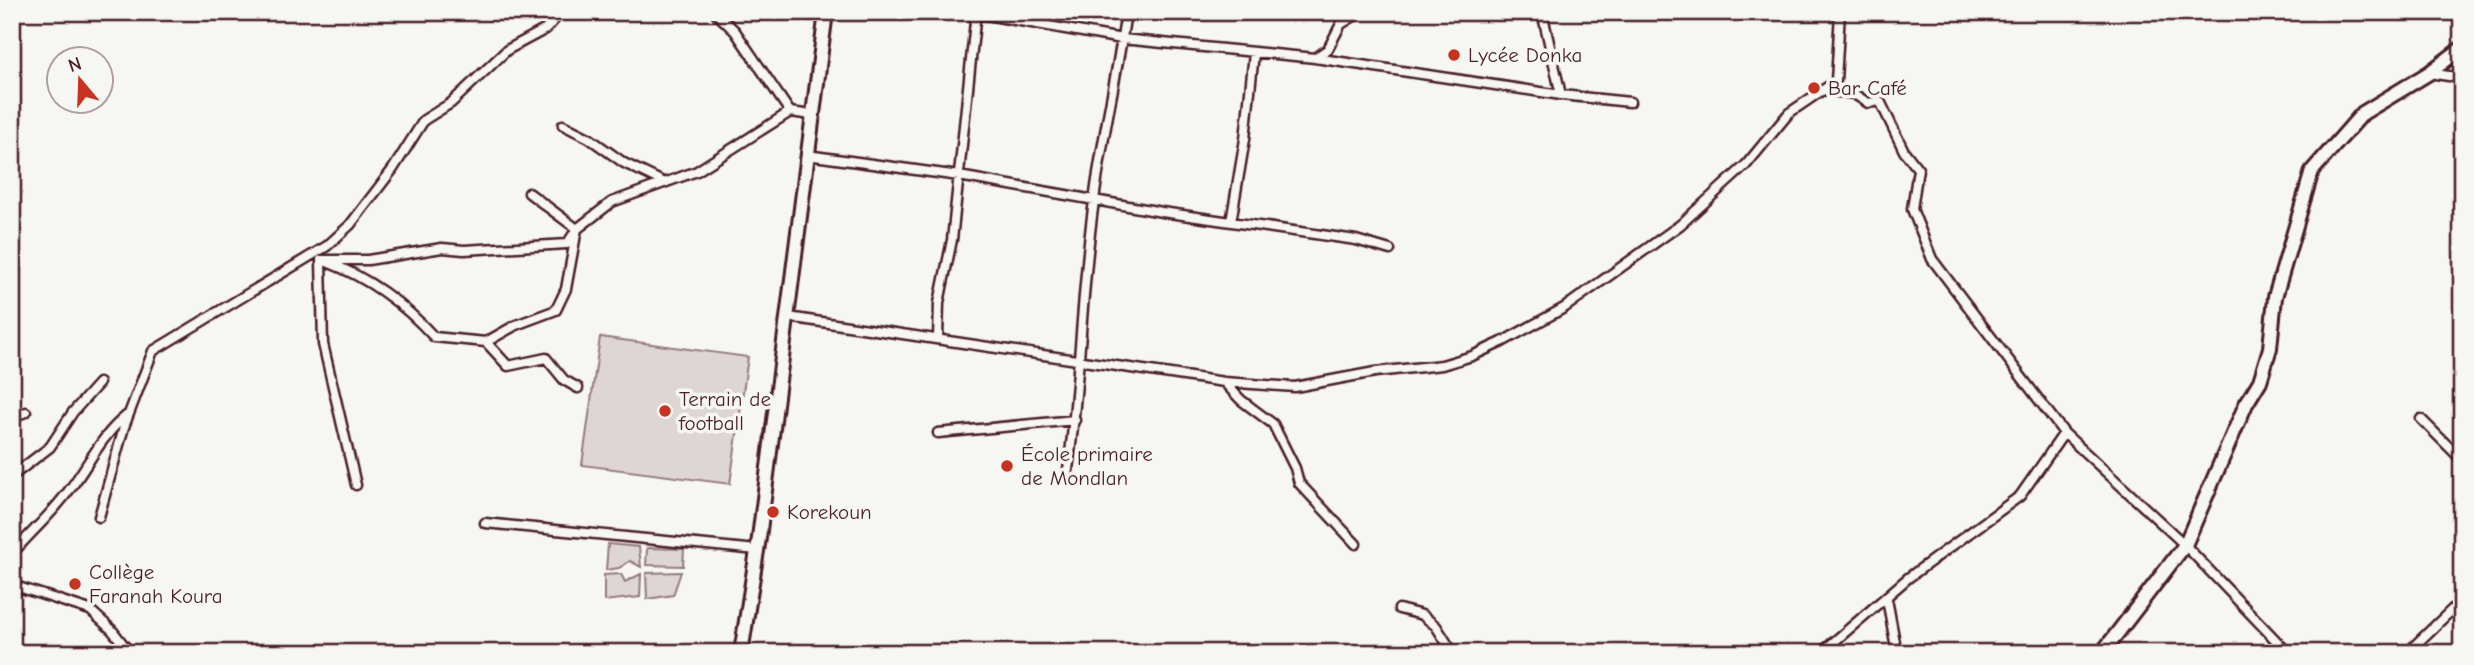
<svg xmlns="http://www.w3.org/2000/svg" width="2474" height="665" font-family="'Comic Neue',sans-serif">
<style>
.green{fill:#ddd6d5;stroke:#947a80;stroke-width:2}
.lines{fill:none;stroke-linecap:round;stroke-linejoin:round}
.minor-casing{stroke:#4a1f2b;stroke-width:13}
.secondary-casing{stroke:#4a1f2b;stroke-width:18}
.primary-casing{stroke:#4a1f2b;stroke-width:18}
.minor{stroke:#f6f6f2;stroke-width:8}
.secondary{stroke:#f6f6f2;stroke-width:12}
.primary{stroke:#f6f6f2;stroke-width:12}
.poi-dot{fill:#c8321e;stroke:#f6f6f2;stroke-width:2.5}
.labels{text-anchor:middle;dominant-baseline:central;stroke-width:7;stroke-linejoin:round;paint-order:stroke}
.poi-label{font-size:21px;fill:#4a1f2b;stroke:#f6f6f2;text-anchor:start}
</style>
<rect width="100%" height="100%" fill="#f6f6f2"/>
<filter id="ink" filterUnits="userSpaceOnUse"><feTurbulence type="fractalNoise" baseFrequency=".0143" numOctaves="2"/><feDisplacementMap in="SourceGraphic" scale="14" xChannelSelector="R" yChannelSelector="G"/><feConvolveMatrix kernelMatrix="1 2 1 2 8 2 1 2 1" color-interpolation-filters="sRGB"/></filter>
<g filter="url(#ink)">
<path class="green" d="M600,337L748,357L730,484L582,465Z
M608,544L639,547L641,567L630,561L619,568L606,570Z
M647,548L684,549L683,566L646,565Z
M681,572L673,595L647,599L646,573Z
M621,574L625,582L641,574L640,597L604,601V575Z"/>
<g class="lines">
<g class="minor-casing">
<path id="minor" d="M715,12L735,31L790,112
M969,12L1122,39L1315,58L1561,95L1630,102
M1542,12L1561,95
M1315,58L1328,49L1341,24L1361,12
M2429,73L2462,78
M1822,90L1854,94L1868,103L1880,101L1904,151L1918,169L1912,209L1932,259L2064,433L2185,545L2288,653
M563,125L589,138L624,163L663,182
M807,155L959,176L1162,212L1356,240L1390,250
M1231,222L1245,139L1254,53
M321,260H368L442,248L464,250L567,244L577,229L612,202L697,171L790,112L812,115
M321,260L323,344L356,485
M327,262C369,278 404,304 434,337L486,342L508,366L546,358L564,380L578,388
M788,317L1224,382L1295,387L1375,372L1442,365L1472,356L1502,342L1564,308L1680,225L1746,165L1789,113L1836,81L1840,12
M938,339L939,303L952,240L976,12
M486,342L516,325L556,310L566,289L577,229L529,193
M1224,382L1241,400L1273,424L1295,468L1299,483L1356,544
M12,417L26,412
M2421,419L2462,460
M938,433L1075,420
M12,476L50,447L73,412L99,383
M1067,477C1080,386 1081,293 1094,201C1102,138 1117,76 1126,12
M99,517L124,427L153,351L327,246L350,225L393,169L424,120L451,103L507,50L546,29L561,12
M485,523L757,550
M12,554C31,532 53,513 70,489C89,464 101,436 126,416
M12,585L90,610L112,630L130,653
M1887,599L1897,653
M1399,609L1422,615L1436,626L1453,653
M1821,653L1908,578L2020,496L2064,433
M2407,653L2462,600"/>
</g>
<g class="secondary-casing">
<path id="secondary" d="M2102,653L2185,545L2246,404L2260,381L2270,348L2275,297L2312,171L2363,113L2429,73L2462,48"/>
</g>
<g class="primary-casing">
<path id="primary" d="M741,653L759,538L826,12"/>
</g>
<use href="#minor" class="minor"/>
<use href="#secondary" class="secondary"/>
<use href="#primary" class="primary"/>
</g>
</g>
<g class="poi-dot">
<circle cx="1454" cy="55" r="7"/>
<circle cx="1814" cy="88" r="7"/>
<circle cx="665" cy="411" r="7"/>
<circle cx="1007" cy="466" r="7"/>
<circle cx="773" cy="512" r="7"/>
<circle cx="75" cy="584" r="7"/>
</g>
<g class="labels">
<g class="poi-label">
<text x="1468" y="55">Lycée Donka</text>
<text x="1828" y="88">Bar Café</text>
<text x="679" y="399">Terrain de<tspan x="679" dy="24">football</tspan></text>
<text x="1021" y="454">École primaire<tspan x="1021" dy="24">de Mondlan</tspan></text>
<text x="787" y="512">Korekoun</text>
<text x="89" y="572">Collège<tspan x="89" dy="24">Faranah Koura</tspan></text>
</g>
</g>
<rect width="2474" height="665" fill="none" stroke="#f6f6f2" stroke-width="42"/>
<rect x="21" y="21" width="2432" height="623" fill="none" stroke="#4a1f2b" stroke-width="2.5" filter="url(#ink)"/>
<g transform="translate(80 80) rotate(341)"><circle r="33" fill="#f6f6f2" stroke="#b1a0a2" stroke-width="2"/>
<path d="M0-5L12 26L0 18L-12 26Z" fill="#c8321e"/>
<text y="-10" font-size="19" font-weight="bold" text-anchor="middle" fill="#4a1f2b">N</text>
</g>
</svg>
